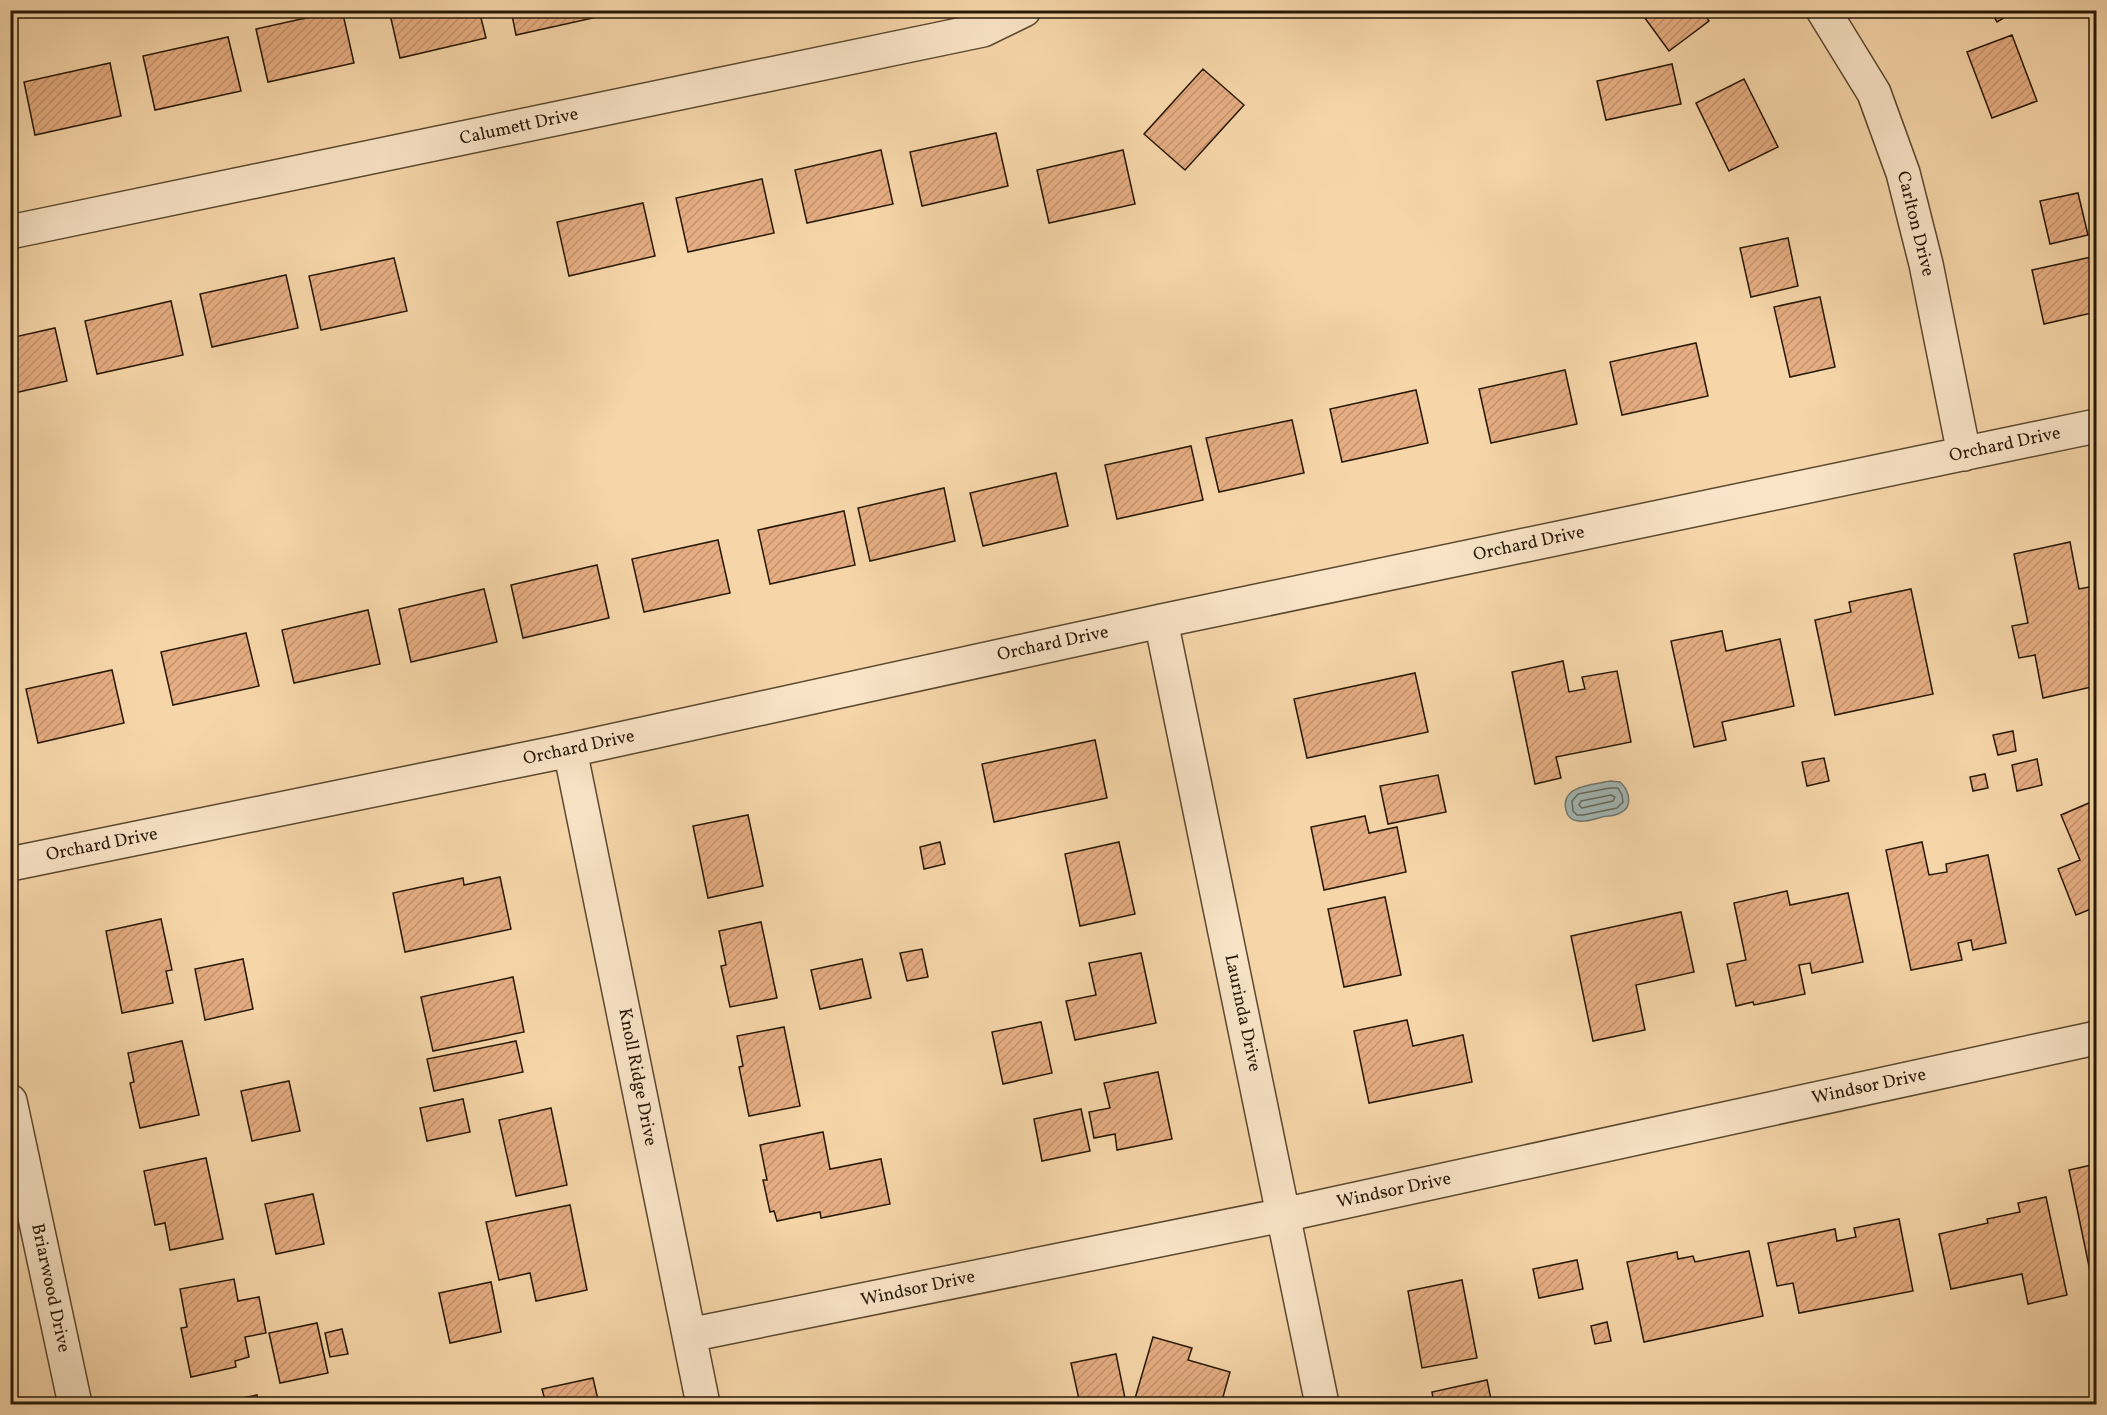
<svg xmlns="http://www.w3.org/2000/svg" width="2107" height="1415" font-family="Vollkorn,serif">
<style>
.water{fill:#a2b6b4;stroke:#71776e;stroke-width:1.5}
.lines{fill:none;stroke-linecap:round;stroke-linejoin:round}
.shore{stroke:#64675d;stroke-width:1.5}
.building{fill:url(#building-hatch);stroke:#271806;stroke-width:1.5}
.minor-casing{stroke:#5b482f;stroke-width:36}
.minor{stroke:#f9e4c7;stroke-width:33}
.labels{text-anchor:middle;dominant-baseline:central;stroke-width:5;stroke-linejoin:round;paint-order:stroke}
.street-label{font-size:18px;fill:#271806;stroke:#f9e4c7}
</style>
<defs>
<pattern id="building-hatch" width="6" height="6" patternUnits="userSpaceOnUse" patternTransform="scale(1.5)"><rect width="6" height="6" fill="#e6ad82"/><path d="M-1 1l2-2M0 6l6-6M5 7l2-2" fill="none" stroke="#c5946f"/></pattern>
</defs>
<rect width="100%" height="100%" fill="#f6d6a9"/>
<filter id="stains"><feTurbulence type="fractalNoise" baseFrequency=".00333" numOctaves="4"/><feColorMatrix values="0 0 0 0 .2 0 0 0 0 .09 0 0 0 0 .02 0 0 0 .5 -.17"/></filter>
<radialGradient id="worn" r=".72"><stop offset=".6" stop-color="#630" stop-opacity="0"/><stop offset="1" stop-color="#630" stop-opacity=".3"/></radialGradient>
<path class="water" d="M1610,781L1620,782C1629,790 1634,807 1620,813C1615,816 1608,816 1602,817C1595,819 1586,822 1579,821C1572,821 1567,816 1566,810C1560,785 1594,785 1610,781Z"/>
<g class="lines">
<path class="shore" d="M1610,788H1618L1622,795L1623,802L1617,808L1583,815H1577L1573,811L1572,801L1578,794Z
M1611,795L1615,797L1613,801L1582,808L1579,805L1581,801Z"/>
</g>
<path class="building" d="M342,10L354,63L268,82L256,29Z
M389,10H479L486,38L400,58Z
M511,10H601L602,16L516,35Z
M1639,10H1702L1709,21L1669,51Z
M1990,10H2017L1997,22Z
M2012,35L2037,101L1992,118L1967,52Z
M228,37L241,91L155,110L143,56Z
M110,63L121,116L35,135L24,82Z
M1672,64L1681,104L1606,120L1597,81Z
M1203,69L1244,105L1185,170L1144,134Z
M1744,79L1778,147L1729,171L1696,103Z
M996,133L1008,186L922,206L910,152Z
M881,150L893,204L807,223L795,170Z
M1123,150L1135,204L1049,223L1037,170Z
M762,179L774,233L688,252L676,198Z
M2078,193L2088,235L2050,244L2040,201Z
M643,203L655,256L569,276L557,222Z
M1788,238L1798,286L1751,297L1740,248Z
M2096,256V312L2044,324L2032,270Z
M394,258L407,311L321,330L309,276Z
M286,275L298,328L212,347L200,294Z
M1820,297L1835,367L1790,377L1774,307Z
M171,301L183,355L97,374L85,321Z
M55,328L67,381L10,394V338Z
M1696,343L1708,396L1622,415L1610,362Z
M1565,370L1577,424L1491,443L1479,389Z
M1416,390L1428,443L1342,462L1330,409Z
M1292,420L1304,473L1219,492L1206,438Z
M1191,446L1203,500L1117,519L1105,465Z
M1056,473L1068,526L983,546L970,493Z
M944,488L955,541L870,561L858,508Z
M844,511L855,565L770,584L758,530Z
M718,540L730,593L644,612L632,559Z
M2070,542L2079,589L2095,586L2096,594V621L2089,623L2096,660V686L2043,698L2035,655L2019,658L2012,626L2028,623L2014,554Z
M597,565L609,618L523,638L511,585Z
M484,589L497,642L411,662L399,609Z
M1911,589L1933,694L1835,715L1815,620L1851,612L1849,602Z
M368,610L380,664L294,683L282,630Z
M1722,631L1726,651L1780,639L1794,706L1722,722L1726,740L1694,747L1671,641Z
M246,633L259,686L173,705L161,652Z
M1563,661L1569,692L1585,689L1582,677L1617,671L1631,742L1556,757L1561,778L1535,784L1512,672Z
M112,670L124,723L38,743L26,689Z
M1415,673L1428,732L1307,758L1294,699Z
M10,726L15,747L10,748Z
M2013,731L2016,751L1998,755L1993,735Z
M1095,740L1107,798L994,822L982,764Z
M1824,758L1829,781L1807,786L1802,762Z
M2037,759L2042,785L2017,791L2012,765Z
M1985,774L1988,788L1973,791L1970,777Z
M1438,775L1446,812L1388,824L1380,786Z
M2096,800V907L2076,915L2058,869L2080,860L2061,815Z
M748,815L763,886L708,898L693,826Z
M1365,816L1369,833L1397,827L1406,872L1324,890L1311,827Z
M940,842L945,864L924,869L920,847Z
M1119,842L1135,914L1080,926L1065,854Z
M1922,842L1929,875L1947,872L1946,864L1988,855L2006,943L1973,950L1971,940L1958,943L1962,960L1911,970L1886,850Z
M500,877L511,929L405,952L393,893L463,878L464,885Z
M1787,891L1790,905L1848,893L1863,962L1812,973L1810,963L1799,965L1805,994L1754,1005L1753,1002L1736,1006L1727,964L1746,960L1734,903Z
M1385,897L1401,975L1344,987L1328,909Z
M1681,912L1694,972L1636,985L1645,1030L1593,1041L1571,936Z
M161,919L172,970L166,971L173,1003L122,1013L106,931Z
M761,922L777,998L730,1007L721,966L726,965L719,931Z
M922,949L928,977L907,981L900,953Z
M1141,953L1156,1023L1075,1040L1066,1001L1096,995L1089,963Z
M243,959L253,1009L205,1020L195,969Z
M862,959L871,998L820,1009L811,970Z
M513,977L524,1032L433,1051L421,997Z
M1407,1020L1413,1046L1463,1035L1472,1082L1369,1103L1354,1031Z
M1041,1022L1052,1073L1003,1084L992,1032Z
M784,1027L800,1106L749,1116L739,1067L743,1066L737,1036Z
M182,1041L199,1115L140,1128L130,1083L134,1082L128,1053Z
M516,1041L523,1072L434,1091L427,1059Z
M1158,1072L1172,1139L1117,1150L1115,1134L1094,1138L1089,1112L1110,1108L1104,1083Z
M289,1081L300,1131L252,1141L241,1091Z
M463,1099L470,1132L427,1141L420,1108Z
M551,1108L567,1185L516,1196L499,1120Z
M1081,1109L1090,1151L1042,1161L1034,1119Z
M823,1132L830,1169L881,1159L890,1204L821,1218L820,1212L777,1221L774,1211L770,1212L763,1180H767L760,1145Z
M206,1158L223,1239L170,1250L165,1223L155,1225L144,1171Z
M2096,1164V1269L2090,1271L2069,1170Z
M313,1194L324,1244L276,1254L265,1204Z
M2046,1197L2067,1295L2028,1304L2022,1274L1951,1289L1939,1234L1988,1223L1987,1219L2020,1212L2018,1203Z
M570,1205L587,1290L536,1301L530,1273L499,1280L486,1222Z
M1899,1219L1913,1291L1799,1313L1793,1283L1777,1286L1768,1243L1835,1229L1837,1241L1856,1237L1854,1228Z
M1749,1251L1763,1316L1644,1342L1627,1262L1677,1252L1678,1259L1693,1256L1695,1262Z
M1577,1260L1583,1289L1539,1298L1533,1269Z
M234,1279L238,1301L259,1297L266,1333L245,1337L249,1357L235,1361L236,1367L191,1377L181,1328L187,1327L180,1289Z
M1462,1280L1477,1358L1422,1368L1408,1291Z
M491,1282L501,1332L450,1343L439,1293Z
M1607,1322L1611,1341L1595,1344L1591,1326Z
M317,1323L328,1373L280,1383L269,1333Z
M342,1329L348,1354L330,1357L325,1333Z
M1153,1337L1192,1348L1188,1360L1230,1372L1221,1404H1144L1134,1402Z
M1116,1354L1126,1403L1080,1404L1071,1363Z
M593,1378L599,1404H546L542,1389Z
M1487,1380L1492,1404H1434L1432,1392Z
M257,1395L258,1404H214Z"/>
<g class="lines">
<g class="minor-casing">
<path id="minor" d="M1823,10L1874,93L1903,173L1926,264L1964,454
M10,232L983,30L1024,10
M1161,621L1322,1404
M570,750L703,1404
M10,864L570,750L1161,621L2096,426
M10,1101L75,1404
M689,1335L1283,1215L2096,1038"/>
</g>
<use href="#minor" class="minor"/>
</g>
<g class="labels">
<g class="street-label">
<text transform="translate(519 127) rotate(-12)">Calumett Drive</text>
<text transform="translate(1915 224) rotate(76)">Carlton Drive</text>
<text transform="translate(2005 445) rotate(-12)">Orchard Drive</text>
<text transform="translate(1529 544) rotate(-12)">Orchard Drive</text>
<text transform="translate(1053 644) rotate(-12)">Orchard Drive</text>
<text transform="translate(579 748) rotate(-12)">Orchard Drive</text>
<text transform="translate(102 845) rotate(-11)">Orchard Drive</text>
<text transform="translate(1242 1013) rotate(78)">Laurinda Drive</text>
<text transform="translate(637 1077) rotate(79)">Knoll Ridge Drive</text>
<text transform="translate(1869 1087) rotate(-12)">Windsor Drive</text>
<text transform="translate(1394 1191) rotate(-12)">Windsor Drive</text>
<text transform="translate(50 1288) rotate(78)">Briarwood Drive</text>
<text transform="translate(918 1289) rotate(-12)">Windsor Drive</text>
</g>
</g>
<rect width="2107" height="1415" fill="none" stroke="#f6d6a9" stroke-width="36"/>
<rect x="12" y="12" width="2083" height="1391" fill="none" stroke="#271806" stroke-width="3"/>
<rect x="18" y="18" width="2071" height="1379" fill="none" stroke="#271806" stroke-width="1.5"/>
<rect width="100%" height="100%" filter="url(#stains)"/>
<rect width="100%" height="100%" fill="url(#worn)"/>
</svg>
